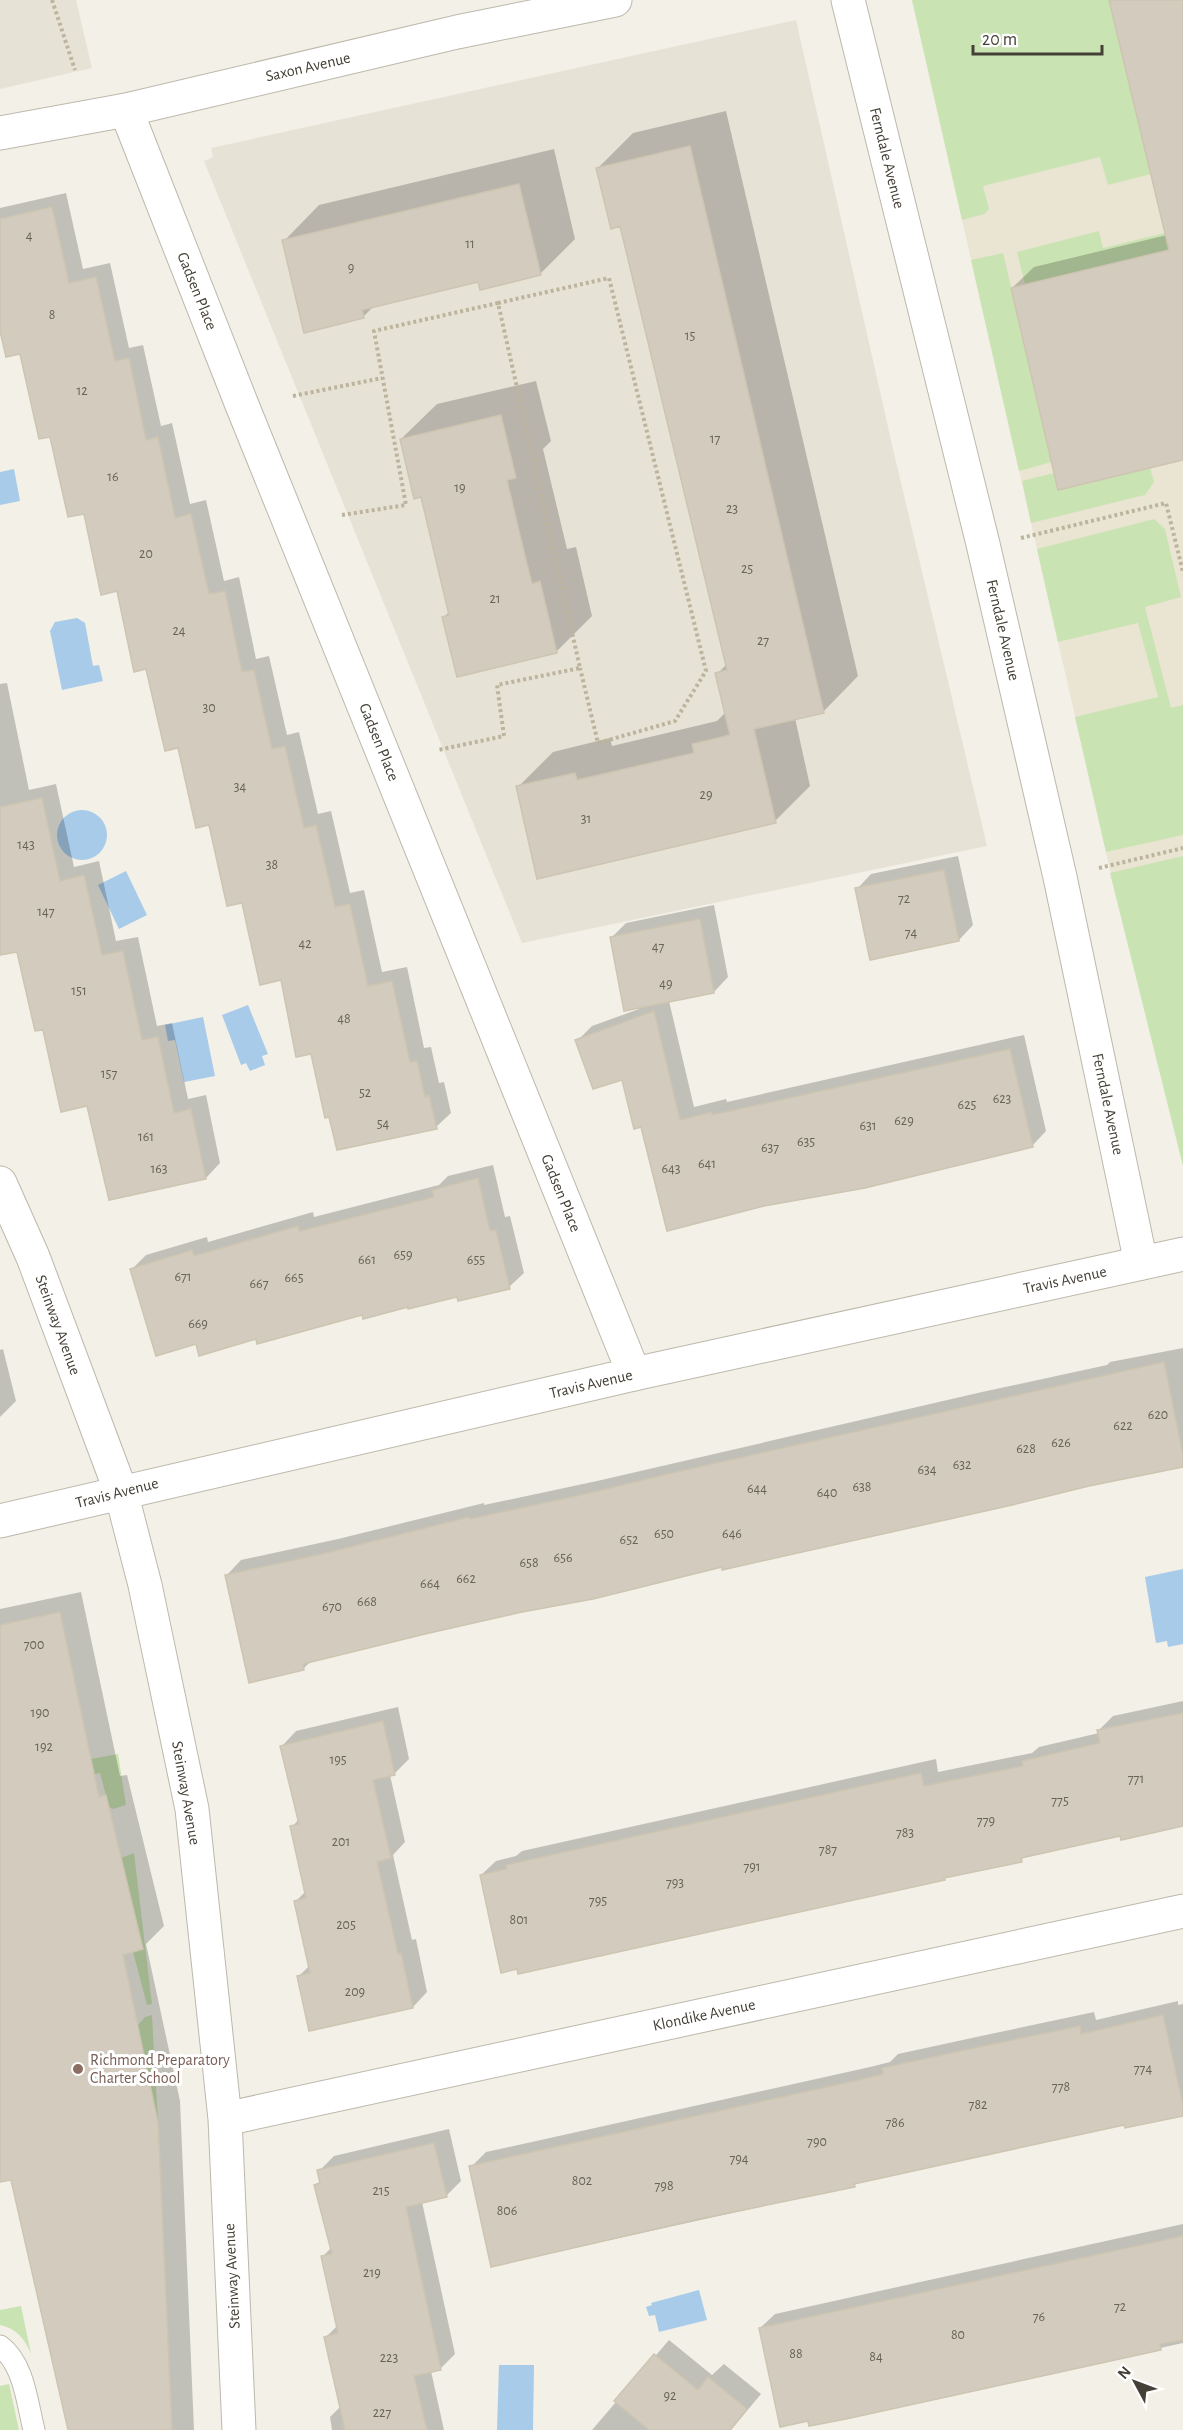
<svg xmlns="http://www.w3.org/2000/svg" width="1183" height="2430" font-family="'Alegreya Sans',sans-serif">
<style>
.residential{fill:#e6e2d6}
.education{fill:#eae5d2}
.green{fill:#cae3b3}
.water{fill:#a8cbea}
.shadow{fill:#0003}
.building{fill:#d3ccbe;stroke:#cdc4b1;stroke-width:1.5}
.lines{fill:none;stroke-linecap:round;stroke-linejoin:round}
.service-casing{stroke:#bdb8ab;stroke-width:23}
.minor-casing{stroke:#bdb8ab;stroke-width:35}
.tertiary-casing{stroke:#bdb8ab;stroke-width:35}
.path{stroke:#bdb49d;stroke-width:4;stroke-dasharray:3 3;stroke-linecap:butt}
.service{stroke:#fff;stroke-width:21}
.minor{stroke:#fff;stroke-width:33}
.tertiary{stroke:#fff;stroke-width:33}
.education-dot{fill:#8d6e63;stroke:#fff;stroke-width:2}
.labels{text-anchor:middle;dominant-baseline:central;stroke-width:6;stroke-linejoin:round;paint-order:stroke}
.number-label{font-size:14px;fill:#686359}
.street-label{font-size:16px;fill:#454037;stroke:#fff}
.education-label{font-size:16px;fill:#785e54;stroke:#fff;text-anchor:start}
</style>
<rect width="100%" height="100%" fill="#f2f0e7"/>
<path class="residential" d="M0,0H76L92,68L0,89Z
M796,20L893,449L987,846L522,943L204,161L213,157L211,148Z"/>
<path class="education" d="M912,0H1183V876L1115,892Z"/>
<path class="green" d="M912,0H1109L1151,174L1108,185L1100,157L983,186L989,209L984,214L962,220Z
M1099,231L1103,248L1165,233L1169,250L1025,284L1017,252Z
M1003,253L1052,462L1019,471L971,260Z
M1150,468L1154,482L1145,495L1031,523L1022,481L1054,473L1059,490Z
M1154,519L1165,529L1181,597L1145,607L1171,708L1183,705V835L1106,852L1075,717L1158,697L1138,623L1058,642L1037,549Z
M1183,856V1166L1110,873Z
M118,1754L126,1805L113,1809L109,1807L100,1773L0,1795V1787L85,1760Z
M134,1853L152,2004L147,2005L133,1952L143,1949L121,1858Z
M152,2015L158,2123L138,2025L145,2017Z
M21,2306L31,2354C25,2339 16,2328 0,2325V2310Z
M9,2384L19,2430H0V2386Z"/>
<path class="water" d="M14,469L20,501L0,505V472Z
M77,618L85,623L93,666L99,665L103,681L62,690L50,631L55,622Z
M57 835a25 25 0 1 1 50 0a25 25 0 1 1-50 0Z
M126,871L147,915L119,929L98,885Z
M248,1005L268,1054L262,1056L265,1065L250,1071L246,1063L241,1065L222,1015Z
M203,1017L215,1076L184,1082L175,1040L168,1041L165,1025Z
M1183,1569V1644L1168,1647L1167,1641L1156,1643L1145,1577Z
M699,2290L707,2320L659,2332L655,2315L649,2316L646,2307L652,2305L651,2303Z
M499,2365H534L533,2430H497Z"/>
<path class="shadow" d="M1111,0H1183V459L1012,288L1034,267L1167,235Z
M726,111L858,676L823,712L795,718L810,786L775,821L518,787L553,752L610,738L612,746L717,721L726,712L717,674L727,664L621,225L598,168L633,133Z
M554,149L575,239L540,274L479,280L374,306L363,317L284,241L319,205Z
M66,193L83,269L110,263L129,348L143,345L161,426L172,423L190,504L206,500L224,581L239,577L256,659L269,656L287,735L299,732L318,814L331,811L350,893L364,890L382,972L407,967L424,1048L431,1047L439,1083L444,1082L451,1113L436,1127L312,1052L282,978L243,901L210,823L118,589L51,435L21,353L0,324V208Z
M536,381L551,441L543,449L567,549L576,547L592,616L557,651L458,675L444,617L450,611L422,495L401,439L437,404Z
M7,683L29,790L56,784L74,867L99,861L116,941L138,937L157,1026L172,1023L188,1099L206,1095L220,1163L206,1178L89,1104L44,1028L18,950L0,954V684Z
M958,856L973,925L959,940L857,889L871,874Z
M714,905L728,977L714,992L669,1001L694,1107L726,1099L727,1102L1024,1035L1046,1131L1032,1146L642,1126L624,1078L577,1041L592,1026L639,1009L611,938L626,923Z
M493,1165L505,1217L510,1216L524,1273L509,1287L363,1314L257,1337L197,1342L131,1270L146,1255L207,1237L208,1242L313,1212L314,1217L439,1185L448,1176Z
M1183,1348V1464L522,1611L311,1661L303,1669L227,1575L241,1560L338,1539L484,1503V1505L597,1481L982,1392L1107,1365L1110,1362Z
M3,1349L16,1401L0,1417V1350Z
M81,1592L120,1776L127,1775L164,1926L146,1944L180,2101L194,2430H70L12,2178L0,2181V1609Z
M1183,1701V1824L1121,1834L1027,1855L1021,1860L946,1876L944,1879L481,1875L496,1861L516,1856L522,1851L936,1759L938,1772L1032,1753L1039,1747L1099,1733L1098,1731L1113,1716Z
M398,1707L409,1759L395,1773L390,1775L405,1842L393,1855L412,1940L416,1939L427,1992L413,2007L298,1977L310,1965L296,1901L306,1891L292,1827L299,1819L282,1746L296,1731Z
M1178,2001V2005L1183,2004V2115L1125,2124L858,2182L854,2186L492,2266L471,2167L486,2152L870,2067L890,2062L898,2054L981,2036L1094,2012L1096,2020Z
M449,2129L461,2181L446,2196L422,2202L455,2354L440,2369L431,2371L444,2430H332L330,2417L341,2406L326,2337L338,2325L322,2257L332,2247L316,2185L321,2180L319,2171L334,2156Z
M1183,2224V2343L845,2417L760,2328L775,2314Z
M669,2340L712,2375L724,2364L761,2394L731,2430H592Z"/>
<path class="building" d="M1109,0H1183V460L1058,490L1011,288L1169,250Z
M690,146L824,713L754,729L776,823L537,879L516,786L575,773L577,780L694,753L692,744L730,735L715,673L727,670L713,612L620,226L611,229L596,168Z
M519,184L541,275L480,290L478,282L362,310L364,318L304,333L282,240Z
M52,207L69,283L96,277L115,361L129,358L146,440L158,437L175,518L191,514L209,594L225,591L242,672L254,670L272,749L285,746L304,828L316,825L335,907L350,904L368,986L392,981L410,1062L417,1061L425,1097L429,1095L437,1129L337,1150L329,1117L325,1118L311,1054L296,1057L281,980L260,985L242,903L227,906L209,825L196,828L178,748L165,751L146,669L134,672L117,591L101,595L84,514L68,517L50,437L39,439L20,354L6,357L0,331V219Z
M501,415L516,478L507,480L520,535L532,584L540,581L557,653L457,677L442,617L449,615L421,497L414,499L400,439Z
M42,798L60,881L84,875L102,955L123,951L142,1040L158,1037L174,1113L191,1109L206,1179L109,1200L87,1106L61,1112L43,1030L35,1031L17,952L0,955V807Z
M944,870L959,941L870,960L855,888Z
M700,919L714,993L624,1011L610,937Z
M654,1011L680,1120L712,1112V1115L1010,1049L1033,1147L865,1188L764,1206L667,1231L641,1127L634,1129L622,1080L593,1089L575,1040Z
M478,1178L490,1231L496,1230L510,1289L458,1301L457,1297L408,1309V1307L363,1319L362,1315L257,1344L256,1339L199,1356L196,1344L156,1356L130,1269L192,1250L194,1256L298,1226L300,1231L375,1212L434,1197L432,1190Z
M1164,1362L1183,1455V1467L1089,1486L1012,1505L722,1570V1567L593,1599L522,1612L425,1634L303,1664L304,1670L249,1683L225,1575L322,1554L469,1517L470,1519L581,1495L668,1474Z
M60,1612L99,1797L106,1795L143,1949L123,1955L158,2123L172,2430H68L11,2180L0,2182V1625Z
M1183,1713V1826L1121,1840L1120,1836L1021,1858L1022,1862L944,1878L945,1880L518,1974L517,1969L501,1973L480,1875L507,1869L506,1865L921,1773L924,1786L1023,1766L1022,1761L1100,1743L1097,1730Z
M383,1721L395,1775L373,1780L391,1858L377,1862L398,1954L401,1953L413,2008L309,2031L297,1976L310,1973L294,1901L306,1898L290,1826L299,1824L280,1746Z
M1163,2015L1183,2105V2116L1125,2128L1124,2125L936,2166L854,2184L855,2187L699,2219L491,2267L469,2166L854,2081L883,2074L882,2068L965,2050L1080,2026L1081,2034Z
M434,2143L447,2197L406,2207L441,2370L414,2376L427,2430H345L324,2337L338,2333L321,2256L332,2254L314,2185L320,2183L317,2170Z
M1183,2236V2340L1160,2344L1161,2350L846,2419L809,2426L808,2421L780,2427L759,2328Z
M654,2354L698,2390L708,2377L747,2409L730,2430H649L614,2401Z"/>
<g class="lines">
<g class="service-casing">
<path id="service" d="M0,2346C24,2364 27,2402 34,2430"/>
</g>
<g class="minor-casing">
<path id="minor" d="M848,0L983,544L1060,877L1141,1263
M126,110L242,405L634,1374
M0,133L126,110L457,32L615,0
M0,1183L33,1257L121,1492L145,1585L192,1809L225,2119L239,2430
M225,2119L1183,1911"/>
</g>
<g class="tertiary-casing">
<path id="tertiary" d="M0,1521L634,1374L1183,1254"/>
</g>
<path class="path" d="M52,0L75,70
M498,303L609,278L706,671L675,721L598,743L580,668
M293,396L382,378
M342,515L406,505L374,331L498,303L580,668L497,685L504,736L438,750
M1021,538L1166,503L1183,572
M1099,868L1183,848"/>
<use href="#service" class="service"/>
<use href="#minor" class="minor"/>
<use href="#tertiary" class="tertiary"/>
</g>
<circle class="education-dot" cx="78" cy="2069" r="6"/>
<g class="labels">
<g class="number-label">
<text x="29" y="236">4</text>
<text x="470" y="244">11</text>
<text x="351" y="268">9</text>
<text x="52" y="315">8</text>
<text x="690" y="336">15</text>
<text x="82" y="391">12</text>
<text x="715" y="439">17</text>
<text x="113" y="477">16</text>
<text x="460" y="488">19</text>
<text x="732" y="509">23</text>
<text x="146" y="554">20</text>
<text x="747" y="569">25</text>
<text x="495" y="599">21</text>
<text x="179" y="631">24</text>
<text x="763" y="641">27</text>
<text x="209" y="708">30</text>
<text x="240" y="787">34</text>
<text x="706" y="795">29</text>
<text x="586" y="819">31</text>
<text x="26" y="845">143</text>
<text x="272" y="865">38</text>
<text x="904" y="899">72</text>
<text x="46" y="912">147</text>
<text x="911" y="933">74</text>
<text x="305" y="944">42</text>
<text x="658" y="947">47</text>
<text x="666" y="984">49</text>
<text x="79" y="991">151</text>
<text x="344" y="1019">48</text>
<text x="109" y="1074">157</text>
<text x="365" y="1093">52</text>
<text x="1002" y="1099">623</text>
<text x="967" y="1105">625</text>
<text x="904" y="1121">629</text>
<text x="383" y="1124">54</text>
<text x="868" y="1126">631</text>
<text x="146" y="1137">161</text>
<text x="806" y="1142">635</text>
<text x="770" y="1148">637</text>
<text x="707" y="1164">641</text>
<text x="159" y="1169">163</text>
<text x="671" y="1169">643</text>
<text x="403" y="1255">659</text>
<text x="367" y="1260">661</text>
<text x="476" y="1260">655</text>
<text x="183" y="1277">671</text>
<text x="294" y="1278">665</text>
<text x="259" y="1284">667</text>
<text x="198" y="1324">669</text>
<text x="1158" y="1415">620</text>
<text x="1123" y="1426">622</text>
<text x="1061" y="1443">626</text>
<text x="1026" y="1449">628</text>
<text x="962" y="1465">632</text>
<text x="927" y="1470">634</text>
<text x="862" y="1487">638</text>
<text x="757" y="1489">644</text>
<text x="827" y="1493">640</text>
<text x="664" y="1534">650</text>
<text x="732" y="1534">646</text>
<text x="629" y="1540">652</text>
<text x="563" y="1558">656</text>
<text x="529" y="1563">658</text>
<text x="466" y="1579">662</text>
<text x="430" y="1584">664</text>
<text x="367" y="1602">668</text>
<text x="332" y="1607">670</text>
<text x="34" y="1645">700</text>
<text x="40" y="1713">190</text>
<text x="44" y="1747">192</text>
<text x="338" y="1760">195</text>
<text x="1136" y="1779">771</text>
<text x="1060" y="1801">775</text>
<text x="986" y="1821">779</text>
<text x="905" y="1833">783</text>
<text x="341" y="1842">201</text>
<text x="828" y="1850">787</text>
<text x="752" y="1867">791</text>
<text x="675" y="1883">793</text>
<text x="598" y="1901">795</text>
<text x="519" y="1920">801</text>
<text x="346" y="1925">205</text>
<text x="355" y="1992">209</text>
<text x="1143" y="2069">774</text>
<text x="1061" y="2087">778</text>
<text x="978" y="2105">782</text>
<text x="895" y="2123">786</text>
<text x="817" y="2142">790</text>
<text x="739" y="2159">794</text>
<text x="582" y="2181">802</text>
<text x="664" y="2186">798</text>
<text x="381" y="2191">215</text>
<text x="507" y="2211">806</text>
<text x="372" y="2273">219</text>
<text x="1120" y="2307">72</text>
<text x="1039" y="2317">76</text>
<text x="958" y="2335">80</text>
<text x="796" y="2354">88</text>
<text x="876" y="2357">84</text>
<text x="389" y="2358">223</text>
<text x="670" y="2396">92</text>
<text x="382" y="2413">227</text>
</g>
<g class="street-label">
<text transform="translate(308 67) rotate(-13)">Saxon Avenue</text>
<text transform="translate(887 158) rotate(76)">Ferndale Avenue</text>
<text transform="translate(197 291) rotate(68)">Gadsen Place</text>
<text transform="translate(1003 630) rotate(77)">Ferndale Avenue</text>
<text transform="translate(379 742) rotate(68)">Gadsen Place</text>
<text transform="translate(1108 1104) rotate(78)">Ferndale Avenue</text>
<text transform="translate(561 1193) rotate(68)">Gadsen Place</text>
<text transform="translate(1065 1280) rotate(-12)">Travis Avenue</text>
<text transform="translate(58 1325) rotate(70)">Steinway Avenue</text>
<text transform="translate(591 1384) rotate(-13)">Travis Avenue</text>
<text transform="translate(117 1493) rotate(-14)">Travis Avenue</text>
<text transform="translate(186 1793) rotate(80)">Steinway Avenue</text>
<text transform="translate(704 2015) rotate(-12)">Klondike Avenue</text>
<text transform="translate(232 2276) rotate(-93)">Steinway Avenue</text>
</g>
<g class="education-label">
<text x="90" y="2060">Richmond Preparatory<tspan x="90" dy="18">Charter School</tspan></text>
</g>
</g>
<g transform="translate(1135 2382) rotate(311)" stroke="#ffffff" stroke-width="4.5" paint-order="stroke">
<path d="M0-4.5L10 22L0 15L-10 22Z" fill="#454037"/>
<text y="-9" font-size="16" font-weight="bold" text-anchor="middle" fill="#454037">N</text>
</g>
<path d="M973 45v9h129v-9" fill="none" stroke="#454037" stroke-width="3"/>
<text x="982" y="45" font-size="18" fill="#454037" stroke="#ffffff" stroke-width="4.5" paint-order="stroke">20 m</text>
</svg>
